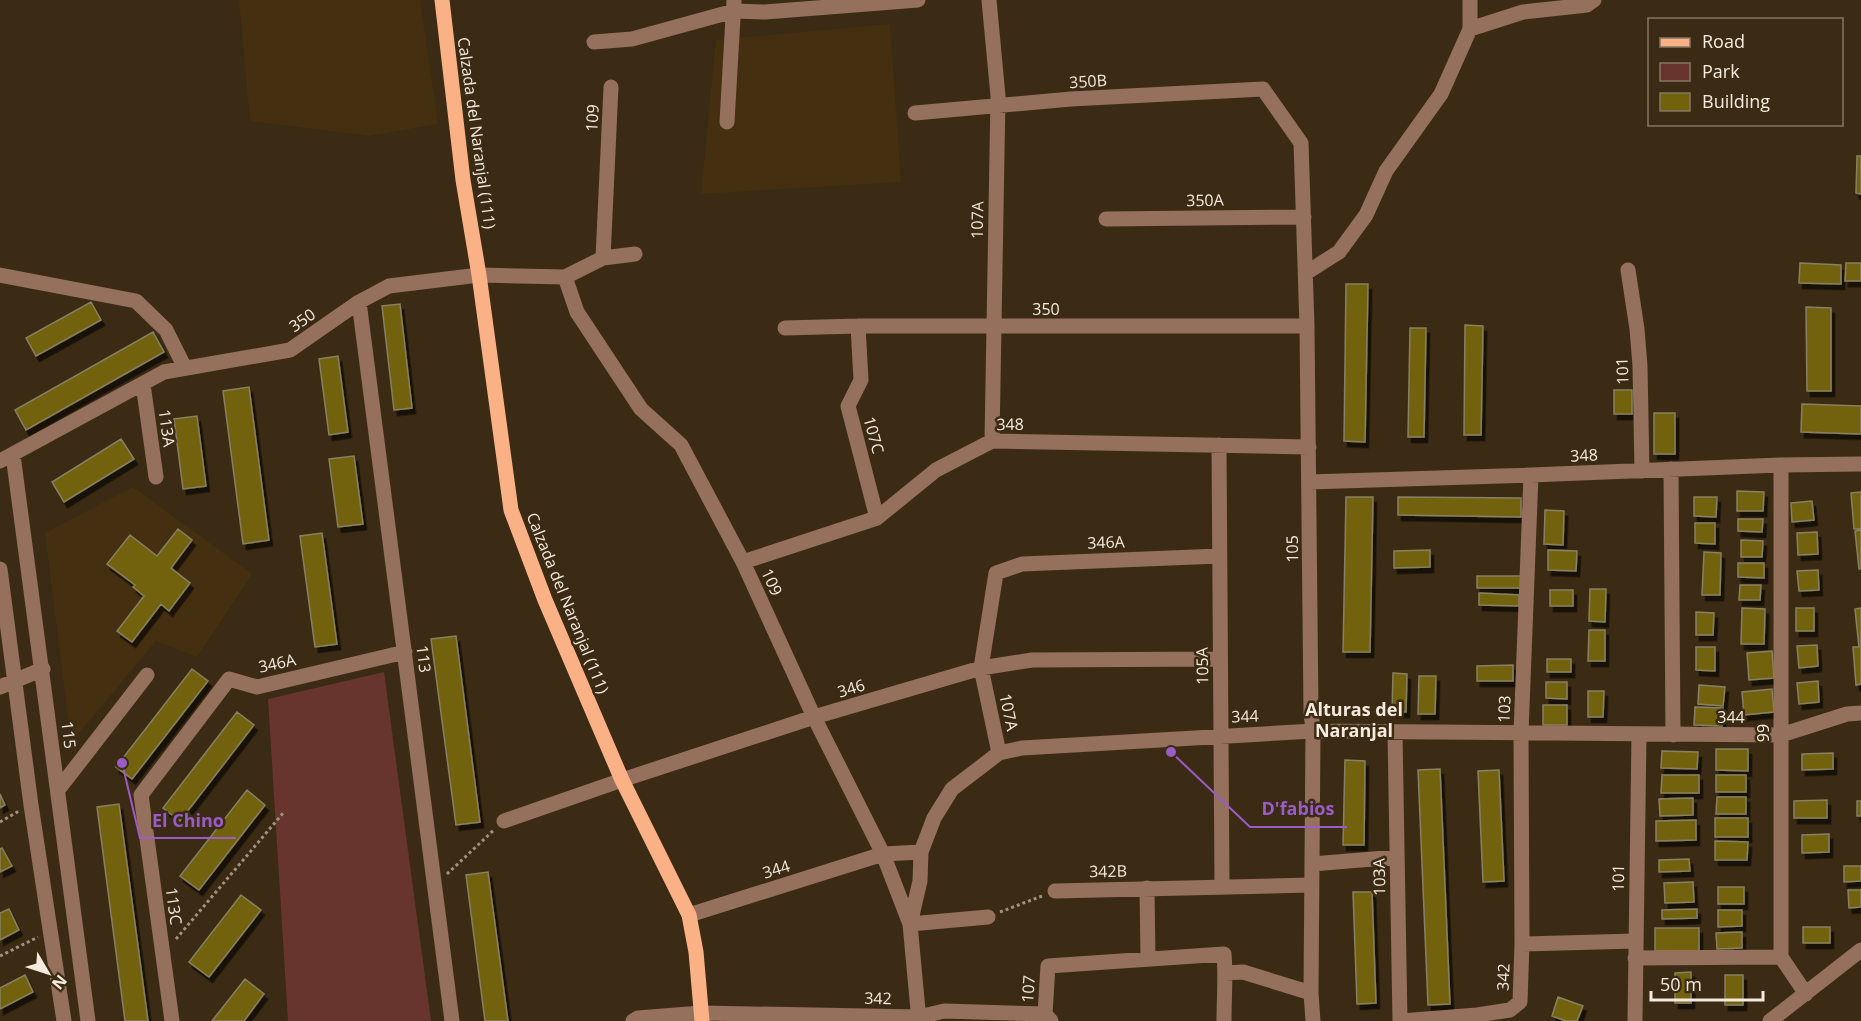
<svg xmlns="http://www.w3.org/2000/svg" width="1861" height="1021" font-family="'Open Sans',sans-serif">
<style>
.built{fill:#442f11}
.green{fill:#67342e}
.building{fill:#73620c;stroke:#878062;stroke-width:1.5;filter:url(#shadow)}
.lines{fill:none;stroke-linecap:round;stroke-linejoin:round}
.path{stroke:#a09381;stroke-width:3;stroke-dasharray:3 3;stroke-linecap:butt}
.minor{stroke:#95705c;stroke-width:15}
.major{stroke:#fbb186;stroke-width:15}
.labels{text-anchor:middle;dominant-baseline:central;stroke-width:5;stroke-linejoin:round;paint-order:stroke}
.street-label{font-size:16px;fill:#f5eadd;stroke:#3b2b14}
.neighbourhood-label{font-size:18px;font-weight:bold;fill:#f5eadd;stroke:#3b2b14}
.leader{fill:none;stroke:#9a5cc6;stroke-width:2}
.callout-dot{fill:#9a5cc6;stroke:#3b2b14;stroke-width:2}
.callout-label{font-size:18px;text-anchor:middle;font-weight:bold;fill:#9a5cc6;stroke:#3b2b14;stroke-width:5;stroke-linejoin:round;paint-order:stroke}
</style>
<defs>
<filter id="shadow"><feDropShadow dx="3.5" dy="5.5" stdDeviation="0" flood-color="#0009"/></filter>
</defs>
<rect width="100%" height="100%" fill="#3b2b14"/>
<path class="built" d="M239,0H420L438,124L369,136L250,121Z
M890,24L901,182L701,194L716,40Z
M133,487L252,574L197,657L156,641L71,743L45,533Z"/>
<path class="green" d="M384,672L431,1021H288L268,699Z"/>
<path class="building" d="M1857,156H1861V194L1856,193Z
M1800,263L1841,265V284L1799,283Z
M1846,263H1861V281H1845Z
M1346,284H1368L1365,442L1344,441Z
M91,302L101,320L36,356L26,338Z
M400,304L412,408L394,410L382,306Z
M1806,307L1831,308V391H1807Z
M1465,325L1483,326L1481,435H1464Z
M1410,328H1426L1424,437H1408Z
M153,332L164,352L26,430L15,410Z
M338,356L348,432L329,435L319,359Z
M249,387L269,540L243,544L223,391Z
M1614,390H1632V414H1614Z
M1802,404L1861,406V434L1801,432Z
M1654,413H1675V454H1654Z
M197,416L206,486L183,489L174,419Z
M121,439L134,459L64,502L52,482Z
M354,456L363,524L338,527L329,459Z
M1737,491L1764,492L1763,511H1737Z
M1861,492V529H1854L1851,493Z
M1346,497H1373L1370,652H1343Z
M1398,497L1521,498V517L1398,515Z
M1694,497H1717L1716,517L1694,516Z
M1812,501L1814,520L1792,522L1791,503Z
M1545,510L1564,511L1563,545L1544,544Z
M1738,519H1763L1762,532L1738,531Z
M1695,523H1715V544L1695,543Z
M178,529L192,540L171,568L190,583L169,611L161,604L132,642L117,631L144,596L133,587L135,585L107,564L130,535L157,556Z
M1861,530V569H1859L1855,531Z
M1817,532L1818,554L1798,555L1797,533Z
M322,533L337,644L315,647L300,536Z
M1741,540L1763,541L1762,557H1741Z
M1430,550V567L1394,568V551Z
M1548,550L1577,551L1576,571L1548,570Z
M1704,552L1721,553L1720,595H1702Z
M1738,563H1764V578L1738,577Z
M1818,570L1819,590L1799,591L1797,571Z
M1477,576H1521V588H1477Z
M1740,585H1761L1760,600H1739Z
M1590,589H1606L1605,622L1589,621Z
M1550,590H1573V606H1550Z
M1479,593L1519,595V606L1479,605Z
M1742,608L1765,609L1764,644H1741Z
M1796,608H1814V631H1796Z
M1861,608V684L1856,685L1853,647H1859L1855,609Z
M1696,612L1714,613L1713,635H1696Z
M1589,630H1605V661H1588Z
M456,636L480,822L456,825L431,639Z
M1817,645L1818,666L1799,668L1797,646Z
M1696,647H1715V671L1696,670Z
M1772,651L1774,678L1749,680L1747,653Z
M1547,659H1571V672H1547Z
M1513,665V681H1477V666Z
M192,669L208,681L132,779L116,767Z
M1393,673L1407,674L1406,712H1392Z
M1419,676H1436L1435,714H1418Z
M1818,681L1819,702L1799,704L1797,683Z
M1546,682H1567V699L1546,698Z
M1699,685L1725,687L1723,706L1698,704Z
M1772,689L1774,712L1744,715L1742,692Z
M1588,691H1604L1603,717H1588Z
M1543,705H1567V725H1543Z
M1695,707L1723,708L1722,726L1694,725Z
M237,712L254,725L180,821L163,808Z
M1716,749H1748V771L1716,770Z
M1662,751L1698,752L1697,769L1661,768Z
M1833,753V769L1802,770V754Z
M1345,760L1365,761L1364,845H1343Z
M1440,769L1450,1004L1428,1005L1418,770Z
M1499,770L1504,881L1483,882L1478,771Z
M1662,775H1699V793H1661Z
M1716,775H1746V792H1716Z
M247,790L265,805L199,890L180,876Z
M0,794L5,805L0,808Z
M1717,797H1746V814H1716Z
M1693,798V815L1660,816L1659,799Z
M1827,800V818H1794V801Z
M1857,801H1861V816H1857Z
M119,804L148,1021H125L97,807Z
M1715,818H1748V837H1715Z
M1696,820V840L1656,841V821Z
M1829,834V852L1802,853V835Z
M1715,841L1748,842L1747,860H1715Z
M2,848L12,866L0,872V849Z
M1689,859L1690,871L1659,872V860Z
M1844,866H1861V881L1844,882Z
M488,872L508,1021H485L466,875Z
M1693,882L1694,902L1665,903L1664,883Z
M1718,887H1744V904H1718Z
M1848,890H1861V907L1849,908Z
M1353,892H1372L1376,1003L1357,1004Z
M241,895L261,910L209,977L189,962Z
M9,909L19,930L0,940V913Z
M1697,909V918L1662,919V910Z
M1718,910H1742V926L1718,927Z
M1803,927H1830V943H1803Z
M1655,928H1699V951H1655Z
M1742,932V948L1717,949L1716,933Z
M1691,972V1003H1675V973Z
M25,975L33,992L0,1009V988Z
M1725,975H1743V1005H1725Z
M245,979L264,994L244,1021H212Z
M1558,997L1583,1006L1577,1021H1566L1552,1016Z"/>
<g class="lines">
<path class="path" d="M0,822L19,811
M447,874L495,829
M1000,912L1042,896
M176,939L284,812
M0,956L38,937"/>
<path class="minor" d="M989,0L998,96L992,441
M1470,29L1523,12L1587,5L1594,0
M594,42L632,39L734,11L765,12L918,0
M915,113L1071,99L1263,89L1301,143L1307,326L1311,712L1313,731L1311,993L1313,1021
M727,122L734,0
M1106,219L1304,217
M603,258L611,87
M1628,270L1637,329L1640,366L1642,471
M1306,273L1339,252L1366,215L1386,171L1441,94L1470,29V0
M0,275L136,301L166,330L185,368
M565,277L577,312L641,409L681,445L743,562L814,717L883,854L910,924L988,917
M359,302L452,1021
M858,326L861,380L848,406L877,518
M785,328L858,326H1307
M143,384L156,477
M1219,445L1222,887
M13,455L88,1021
M0,461L164,372L290,350L359,302L389,286L479,275L565,277L603,258L635,254
M1781,465V957L1806,994
M1671,469L1673,735
M1309,482L1531,475L1781,465L1861,464
M743,562L877,518L936,470L992,441L1309,447
M0,569L31,805L64,1021
M0,687L43,669
M1395,733L1400,1021
M999,753L981,668L996,573L1022,564L1219,556
M58,790L147,675
M504,821L622,780L814,717L981,668L1032,660L1220,659
M1312,864L1397,857
M1147,888L1148,959
M1055,891L1311,885
M689,915L883,854L921,852L934,818L952,789L999,753L1022,748L1313,731L1781,735L1847,714L1861,713
M1522,944L1635,941
M1635,958L1781,957
M1226,973L1243,972L1311,993
M1045,1014L1048,966L1224,954C1226,976 1224,998 1224,1021
M172,1021L141,795L229,679L257,687L405,652
M633,1021L638,1018L701,1013L919,1017L944,1011L1045,1014L1051,1021
M919,1021L910,924L920,881L921,852
M1401,1021L1477,1015L1510,1010L1520,1002L1522,944L1521,733L1531,475
M1635,1021L1639,735
M1770,1021L1861,950"/>
<path class="major" d="M442,0L463,180L479,275L511,510L545,600L622,780L689,915L696,952L702,1021"/>
</g>
<g class="labels">
<g class="street-label">
<text transform="translate(1088 81) rotate(-4)">350B</text>
<text transform="translate(592 118) rotate(-87)">109</text>
<text transform="translate(477 133) rotate(82)">Calzada del Naranjal (111)</text>
<text transform="translate(1205 200) rotate(-1)">350A</text>
<text transform="translate(977 220) rotate(-89)">107A</text>
<text x="1046" y="309">350</text>
<text transform="translate(302 320) rotate(-35)">350</text>
<text transform="translate(1622 371) rotate(-92)">101</text>
<text transform="translate(1010 424) rotate(-1)">348</text>
<text transform="translate(167 428) rotate(82)">113A</text>
<text transform="translate(874 435) rotate(75)">107C</text>
<text transform="translate(1584 455) rotate(-3)">348</text>
<text transform="translate(1106 542) rotate(-2)">346A</text>
<text transform="translate(1292 549) rotate(-91)">105</text>
<text transform="translate(772 582) rotate(65)">109</text>
<text transform="translate(568 603) rotate(68)">Calzada del Naranjal (111)</text>
<text transform="translate(424 659) rotate(83)">113</text>
<text transform="translate(277 663) rotate(-12)">346A</text>
<text transform="translate(1202 666) rotate(-91)">105A</text>
<text transform="translate(851 688) rotate(-17)">346</text>
<text transform="translate(1504 709) rotate(-88)">103</text>
<text transform="translate(1009 712) rotate(78)">107A</text>
<text transform="translate(1245 716) rotate(-2)">344</text>
<text x="1731" y="717">344</text>
<text transform="translate(1763 733) rotate(-90)">99</text>
<text transform="translate(69 735) rotate(83)">115</text>
<text transform="translate(776 869) rotate(-17)">344</text>
<text transform="translate(1108 871) rotate(-1)">342B</text>
<text transform="translate(1379 877) rotate(-91)">103A</text>
<text transform="translate(1618 878) rotate(-89)">101</text>
<text transform="translate(174 906) rotate(82)">113C</text>
<text transform="translate(1503 977) rotate(-88)">342</text>
<text transform="translate(1028 989) rotate(-86)">107</text>
<text transform="translate(878 998) rotate(1)">342</text>
</g>
<g class="neighbourhood-label">
<text x="1354" y="709">Alturas del<tspan x="1354" dy="21">Naranjal</tspan></text>
</g>
</g>
<path class="leader" d="M1171 752L1250 827H1347M122 763L140 838H236"/>
<g class="callout-dot">
<circle cx="1171" cy="752" r="6"/>
<circle cx="122" cy="763" r="6"/>
</g>
<g class="callout-label">
<text x="1298" y="815">D'fabios</text>
<text x="188" y="827">El Chino</text>
</g>
<rect x="1648" y="18" width="195" height="108" fill="#3b2b14" stroke="#857764" stroke-width="1.5"/>
<rect x="1660" y="38" width="30" height="9" fill="#fbb186" stroke="#857764" stroke-width="1.5"/>
<text x="1702" y="48" font-size="18" fill="#f5eadd">Road</text>
<rect x="1660" y="63" width="30" height="18" fill="#67342e" stroke="#857764" stroke-width="1.5"/>
<text x="1702" y="78" font-size="18" fill="#f5eadd">Park</text>
<rect x="1660" y="93" width="30" height="18" fill="#73620c" stroke="#857764" stroke-width="1.5"/>
<text x="1702" y="108" font-size="18" fill="#f5eadd">Building</text>
<g transform="translate(48 973) rotate(129)" stroke="#3b2b14" stroke-width="4.5" paint-order="stroke">
<path d="M0-4.5L10 22L0 15L-10 22Z" fill="#f5eadd"/>
<text y="-9" font-size="16" font-weight="bold" text-anchor="middle" fill="#f5eadd">N</text>
</g>
<path d="M1651 991v9h112v-9" fill="none" stroke="#f5eadd" stroke-width="3"/>
<text x="1660" y="991" font-size="18" fill="#f5eadd" stroke="#3b2b14" stroke-width="4.5" paint-order="stroke">50 m</text>
</svg>
